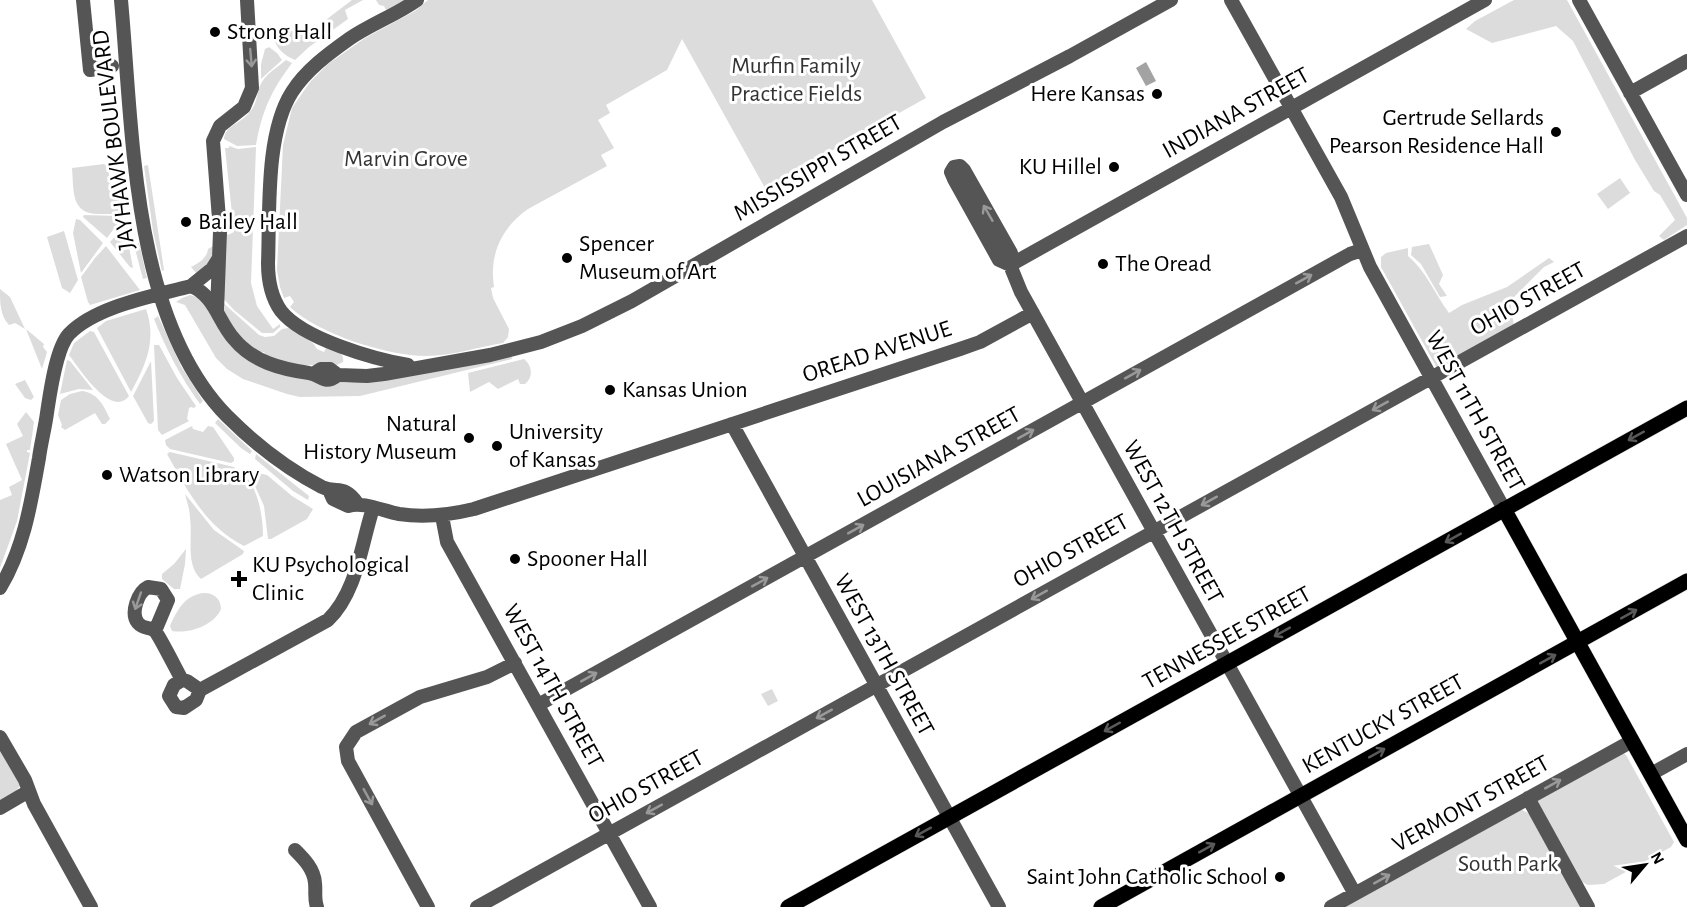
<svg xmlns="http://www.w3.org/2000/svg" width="1687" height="907" font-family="'Alegreya Sans',sans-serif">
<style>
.green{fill:#dcdcdc}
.water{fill:#a3a3a3}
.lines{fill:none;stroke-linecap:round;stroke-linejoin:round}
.major-casing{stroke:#dbdbdb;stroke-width:16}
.minor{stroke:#555;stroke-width:14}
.major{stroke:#000;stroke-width:15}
.oneway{stroke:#999}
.oneway2{stroke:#595959}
.poi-dot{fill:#000;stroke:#fff;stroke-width:2}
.labels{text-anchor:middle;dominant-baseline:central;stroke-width:6;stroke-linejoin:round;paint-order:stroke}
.poi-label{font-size:24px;fill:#000;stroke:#fff;text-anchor:start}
.park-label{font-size:24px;fill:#333;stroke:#fff}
.street-label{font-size:24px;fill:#000;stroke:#fff}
</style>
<rect width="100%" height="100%" fill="#fff"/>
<path class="green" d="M352,0H363L345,10L348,19L309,47L295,60C285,56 277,49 274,39L276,33L327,26V19Z
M376,0H405L386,10L384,6L379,5Z
M428,0H872L926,98L765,188L682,39L667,70L606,105L610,113L598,120L614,148L601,155L607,166L528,209C501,228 489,255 494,287L491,288L493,298L509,329L508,337L503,343C478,347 452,356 426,356C388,356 318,334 290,307L294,302L290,296L284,298L280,287L277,270L283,145L292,108L310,82L328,64L365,38L415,11Z
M1514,0H1567L1687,218V225L1664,240L1659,236L1675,220L1660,195L1654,191L1635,160L1573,41L1556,26L1492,43L1466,29L1475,21Z
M269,47L277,53L282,60L261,79V64L265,49Z
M286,60L292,63C271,91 262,111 256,145L237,146L224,139C225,127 238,124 246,116C260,103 255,93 262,82C267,73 278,67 286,60Z
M229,146L238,149L256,147L251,283L257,306L273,329L280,324V327L273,333H262L234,310L221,296L225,231L228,235L234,232L224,215L230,216L232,214L225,148H229Z
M104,164L108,167L111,189H116L119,192L121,211C115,215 107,214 99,214C70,214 74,190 72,168Z
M148,165L164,270L162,271L153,231L144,166Z
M1620,178L1630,193L1608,209L1597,194Z
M84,215L119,216L121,219L107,238L83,217Z
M76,219L80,220L103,243L81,273L73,233Z
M122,229L126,231L133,268L130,267L110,242Z
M64,231L78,280L70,293L62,288L47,237Z
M139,243L147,278L143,279L134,245Z
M1429,244L1443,275L1439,284L1447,296L1440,297L1421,264L1411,255L1412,247Z
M215,245L213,259L198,275L191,267C199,263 207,258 208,249Z
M106,246L140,290L90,305L88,302L81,277L95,258Z
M1408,248V256C1426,271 1435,294 1449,313L1462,305L1507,287L1549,258L1554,262L1544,267L1510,301L1514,326L1437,368L1381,267V257L1386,253Z
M0,289L10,297L25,329L15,323L9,325C0,315 0,303 0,289Z
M190,295C210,298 218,333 232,347C240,355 250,358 260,363C292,378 322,386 358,382L511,355L512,359L360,396L300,397L287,394L243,379L227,369L216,358L185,305L176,302L182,298Z
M221,301L259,335L265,337L274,336L282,329L289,328L313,343L317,349L324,352L326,348C334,350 345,351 343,362L337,365H290L265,355L264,352L260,353L238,336L224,311L225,306L223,307Z
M146,309C157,340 146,365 131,392L97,328L106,321Z
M158,316L181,366L203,401L200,404C181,378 166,349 154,319Z
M26,329L44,344L43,347L47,352L42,369Z
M90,331L94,332L129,396C111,419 79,368 69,355L74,343Z
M154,345H159L177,378L196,406L194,408L191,407L189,408L187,419L189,421L162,435L158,430Z
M524,359C533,366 533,378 525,384H520L518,379L498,389L489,382L470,392L468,373Z
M67,360L70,361L93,390L79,389L60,394Z
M151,361L154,421L151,424L148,423L133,396Z
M25,380L34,397L31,400L25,398L15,384Z
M82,391C98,393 104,406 110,419L105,424H102L95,413L65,430L61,427L62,425L58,415L61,400L70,394Z
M26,412L34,422L30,450H27V452L30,453L17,521L0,568V500L12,495L9,487L22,480L6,444L23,436L17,424Z
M218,419L252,451L250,454L241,448L215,423Z
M192,426L193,429L203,432L208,426L213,427L234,458V461L231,463L170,449L166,445L165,440Z
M170,452L234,467C257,478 263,514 263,536L244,546C206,527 187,490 167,454Z
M256,454L309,496L308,500L293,491L255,459Z
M250,471L267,475L292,496L313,509L307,519L271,539H268L264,506L255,486L256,483L248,473Z
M185,494L214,530L244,551L243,554L201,579C185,565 193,537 190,518C190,510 187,502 185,494Z
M186,549L185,564L180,589H174L162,579V574L174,564Z
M204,593C214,593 221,599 221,609C214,626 188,634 172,631L170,626C177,610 185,595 204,593Z
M772,689L778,701L768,706L761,694Z
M0,746L21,785L15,792L0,801Z
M1623,753L1626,755L1674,842L1671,847L1604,884L1588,885L1580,881L1537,806V800Z
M1520,809L1530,814L1582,907H1341Z"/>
<path class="water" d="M1146,62L1156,81L1146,86L1136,68Z"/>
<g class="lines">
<g class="major-casing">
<path id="major" d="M1504,509L1687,840
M788,907L1687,408
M1101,907L1687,581"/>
</g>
<path class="minor" d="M83,0L90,70L112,66
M121,0C133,129 131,318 227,416C255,444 287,469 322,487C337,494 344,484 357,503
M1231,0L1341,197L1370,267L1504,509
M1579,0L1687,195
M1630,93L1687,61
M1010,265L999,260L954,179L951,172L954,167L960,166L964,170L1011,253L1010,265L1021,292L1355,894
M1010,265L1485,0
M191,286L212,269L219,258L220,232L213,141L220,126L244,107L252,88L247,0
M217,311L219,258
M408,365C374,359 303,339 281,311C271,297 268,280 268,263C270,213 265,134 292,92C306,70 328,54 349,39C371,24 396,15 417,0
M313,374L321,369H330L338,375L367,376L384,374L490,355L541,342L582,326L632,301L943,122L1070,56L1171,0
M732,424L999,907
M329,490L333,499L348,506C363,501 383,511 399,514C425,518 449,515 474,509L960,349L980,342L1033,313
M442,516L447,542L650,907
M0,588C24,548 31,503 39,458C41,443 45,428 47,413C50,393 56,348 69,334C96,306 154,296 191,286C215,296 218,321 234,339C253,362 281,369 309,373C322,375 323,386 338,375
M155,631L168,600L161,589L148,587C138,592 130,613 138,623C143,629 150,627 155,631C159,635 178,673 182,680
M182,680L187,681L200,690L196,700L184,708L176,707L169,696L174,685Z
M200,690L328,620C357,592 361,545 373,508
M538,705L1350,254L1362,250
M0,737L25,780L34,804L91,907
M1651,774L1687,754
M1528,798L1588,907
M0,808L29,791
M295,850C304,859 314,869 315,883C316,891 314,899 317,907
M428,907L348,761L346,747L356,732L420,697L487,677L515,663
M477,907L1687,236
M1331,907L1632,741"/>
<use href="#major" class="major"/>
</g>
<defs><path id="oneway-shaft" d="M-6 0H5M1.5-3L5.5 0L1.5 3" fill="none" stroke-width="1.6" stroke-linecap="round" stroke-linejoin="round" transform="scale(1.5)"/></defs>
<g class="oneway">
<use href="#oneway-shaft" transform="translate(251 58) rotate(85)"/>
<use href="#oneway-shaft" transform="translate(988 213) rotate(-120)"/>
<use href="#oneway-shaft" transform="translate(1304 279) rotate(-29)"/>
<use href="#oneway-shaft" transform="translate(1133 374) rotate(-29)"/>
<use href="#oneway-shaft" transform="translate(1380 406) rotate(151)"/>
<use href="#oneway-shaft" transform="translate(1026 434) rotate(-29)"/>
<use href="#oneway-shaft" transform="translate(1209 501) rotate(151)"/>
<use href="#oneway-shaft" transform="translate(856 529) rotate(-29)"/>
<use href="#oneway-shaft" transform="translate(760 582) rotate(-29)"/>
<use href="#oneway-shaft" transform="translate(1039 595) rotate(151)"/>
<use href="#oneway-shaft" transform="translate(138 601) rotate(109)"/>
<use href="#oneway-shaft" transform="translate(589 677) rotate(-29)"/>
<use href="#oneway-shaft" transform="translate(824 714) rotate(151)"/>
<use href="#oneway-shaft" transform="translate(377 720) rotate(151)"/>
<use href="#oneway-shaft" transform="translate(1553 784) rotate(-29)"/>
<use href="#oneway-shaft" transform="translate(368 797) rotate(61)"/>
<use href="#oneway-shaft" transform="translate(654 809) rotate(151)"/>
<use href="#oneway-shaft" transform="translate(1382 879) rotate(-29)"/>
</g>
<g class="oneway2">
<use href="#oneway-shaft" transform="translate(1636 436) rotate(151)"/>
<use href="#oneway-shaft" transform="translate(1453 538) rotate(151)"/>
<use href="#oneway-shaft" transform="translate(1629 614) rotate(-29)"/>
<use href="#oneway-shaft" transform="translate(1282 632) rotate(151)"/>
<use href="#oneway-shaft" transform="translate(1548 659) rotate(-29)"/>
<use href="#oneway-shaft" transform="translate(1112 727) rotate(151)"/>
<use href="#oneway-shaft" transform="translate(1377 753) rotate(-29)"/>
<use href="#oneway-shaft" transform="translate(923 832) rotate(151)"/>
<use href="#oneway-shaft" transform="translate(1207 848) rotate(-29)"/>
</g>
<g class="poi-dot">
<circle cx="215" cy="32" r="6"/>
<circle cx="1157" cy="94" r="6"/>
<circle cx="1556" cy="132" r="6"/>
<circle cx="1114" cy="167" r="6"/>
<circle cx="186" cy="222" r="6"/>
<circle cx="567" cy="258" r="6"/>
<circle cx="1103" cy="264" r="6"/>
<circle cx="610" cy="390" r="6"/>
<circle cx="469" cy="438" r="6"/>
<circle cx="497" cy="446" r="6"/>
<circle cx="107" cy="475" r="6"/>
<circle cx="515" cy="559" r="6"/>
<path d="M236 570h6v6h6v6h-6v6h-6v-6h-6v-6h6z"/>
<circle cx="1280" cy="877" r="6"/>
</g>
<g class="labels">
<g class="poi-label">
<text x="227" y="32">Strong Hall</text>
<text x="1145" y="94" text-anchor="end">Here Kansas</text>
<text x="1544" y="118" text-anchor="end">Gertrude Sellards<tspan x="1544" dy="28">Pearson Residence Hall</tspan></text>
<text x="1102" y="167" text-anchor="end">KU Hillel</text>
<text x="198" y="222">Bailey Hall</text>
<text x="579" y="244">Spencer<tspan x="579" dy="28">Museum of Art</tspan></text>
<text x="1115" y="264">The Oread</text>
<text x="622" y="390">Kansas Union</text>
<text x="457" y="424" text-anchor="end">Natural<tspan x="457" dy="28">History Museum</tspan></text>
<text x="509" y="432">University<tspan x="509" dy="28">of Kansas</tspan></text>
<text x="119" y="475">Watson Library</text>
<text x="527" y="559">Spooner Hall</text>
<text x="252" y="565">KU Psychological<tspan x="252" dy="28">Clinic</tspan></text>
<text x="1268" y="877" text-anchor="end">Saint John Catholic School</text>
</g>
<g class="park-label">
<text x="796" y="66">Murfin Family<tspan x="796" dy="28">Practice Fields</tspan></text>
<text x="406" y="159">Marvin Grove</text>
<text x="1508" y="864">South Park</text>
</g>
<g class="street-label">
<text transform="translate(1236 113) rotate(-29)">INDIANA STREET</text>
<text transform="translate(114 140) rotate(-97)">JAYHAWK BOULEVARD</text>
<text transform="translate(818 168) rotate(-30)">MISSISSIPPI STREET</text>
<text transform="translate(1528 299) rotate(-29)">OHIO STREET</text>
<text transform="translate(877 352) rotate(-18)">OREAD AVENUE</text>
<text transform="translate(1475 411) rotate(61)">WEST 11TH STREET</text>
<text transform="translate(939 457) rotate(-29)">LOUISIANA STREET</text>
<text transform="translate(1173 522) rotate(61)">WEST 12TH STREET</text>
<text transform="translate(1071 551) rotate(-29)">OHIO STREET</text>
<text transform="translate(1227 638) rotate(-29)">TENNESSEE STREET</text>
<text transform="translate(884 655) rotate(61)">WEST 13TH STREET</text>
<text transform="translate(553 686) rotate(61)">WEST 14TH STREET</text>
<text transform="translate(1383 724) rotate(-29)">KENTUCKY STREET</text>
<text transform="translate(646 787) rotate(-29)">OHIO STREET</text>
<text transform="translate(1471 804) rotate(-29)">VERMONT STREET</text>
</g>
</g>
<g transform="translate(1645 865) rotate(61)" stroke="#ffffff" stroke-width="4.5" paint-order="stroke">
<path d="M0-4.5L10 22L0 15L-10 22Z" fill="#000000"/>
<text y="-9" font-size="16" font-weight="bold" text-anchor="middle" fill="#000000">N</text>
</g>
</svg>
